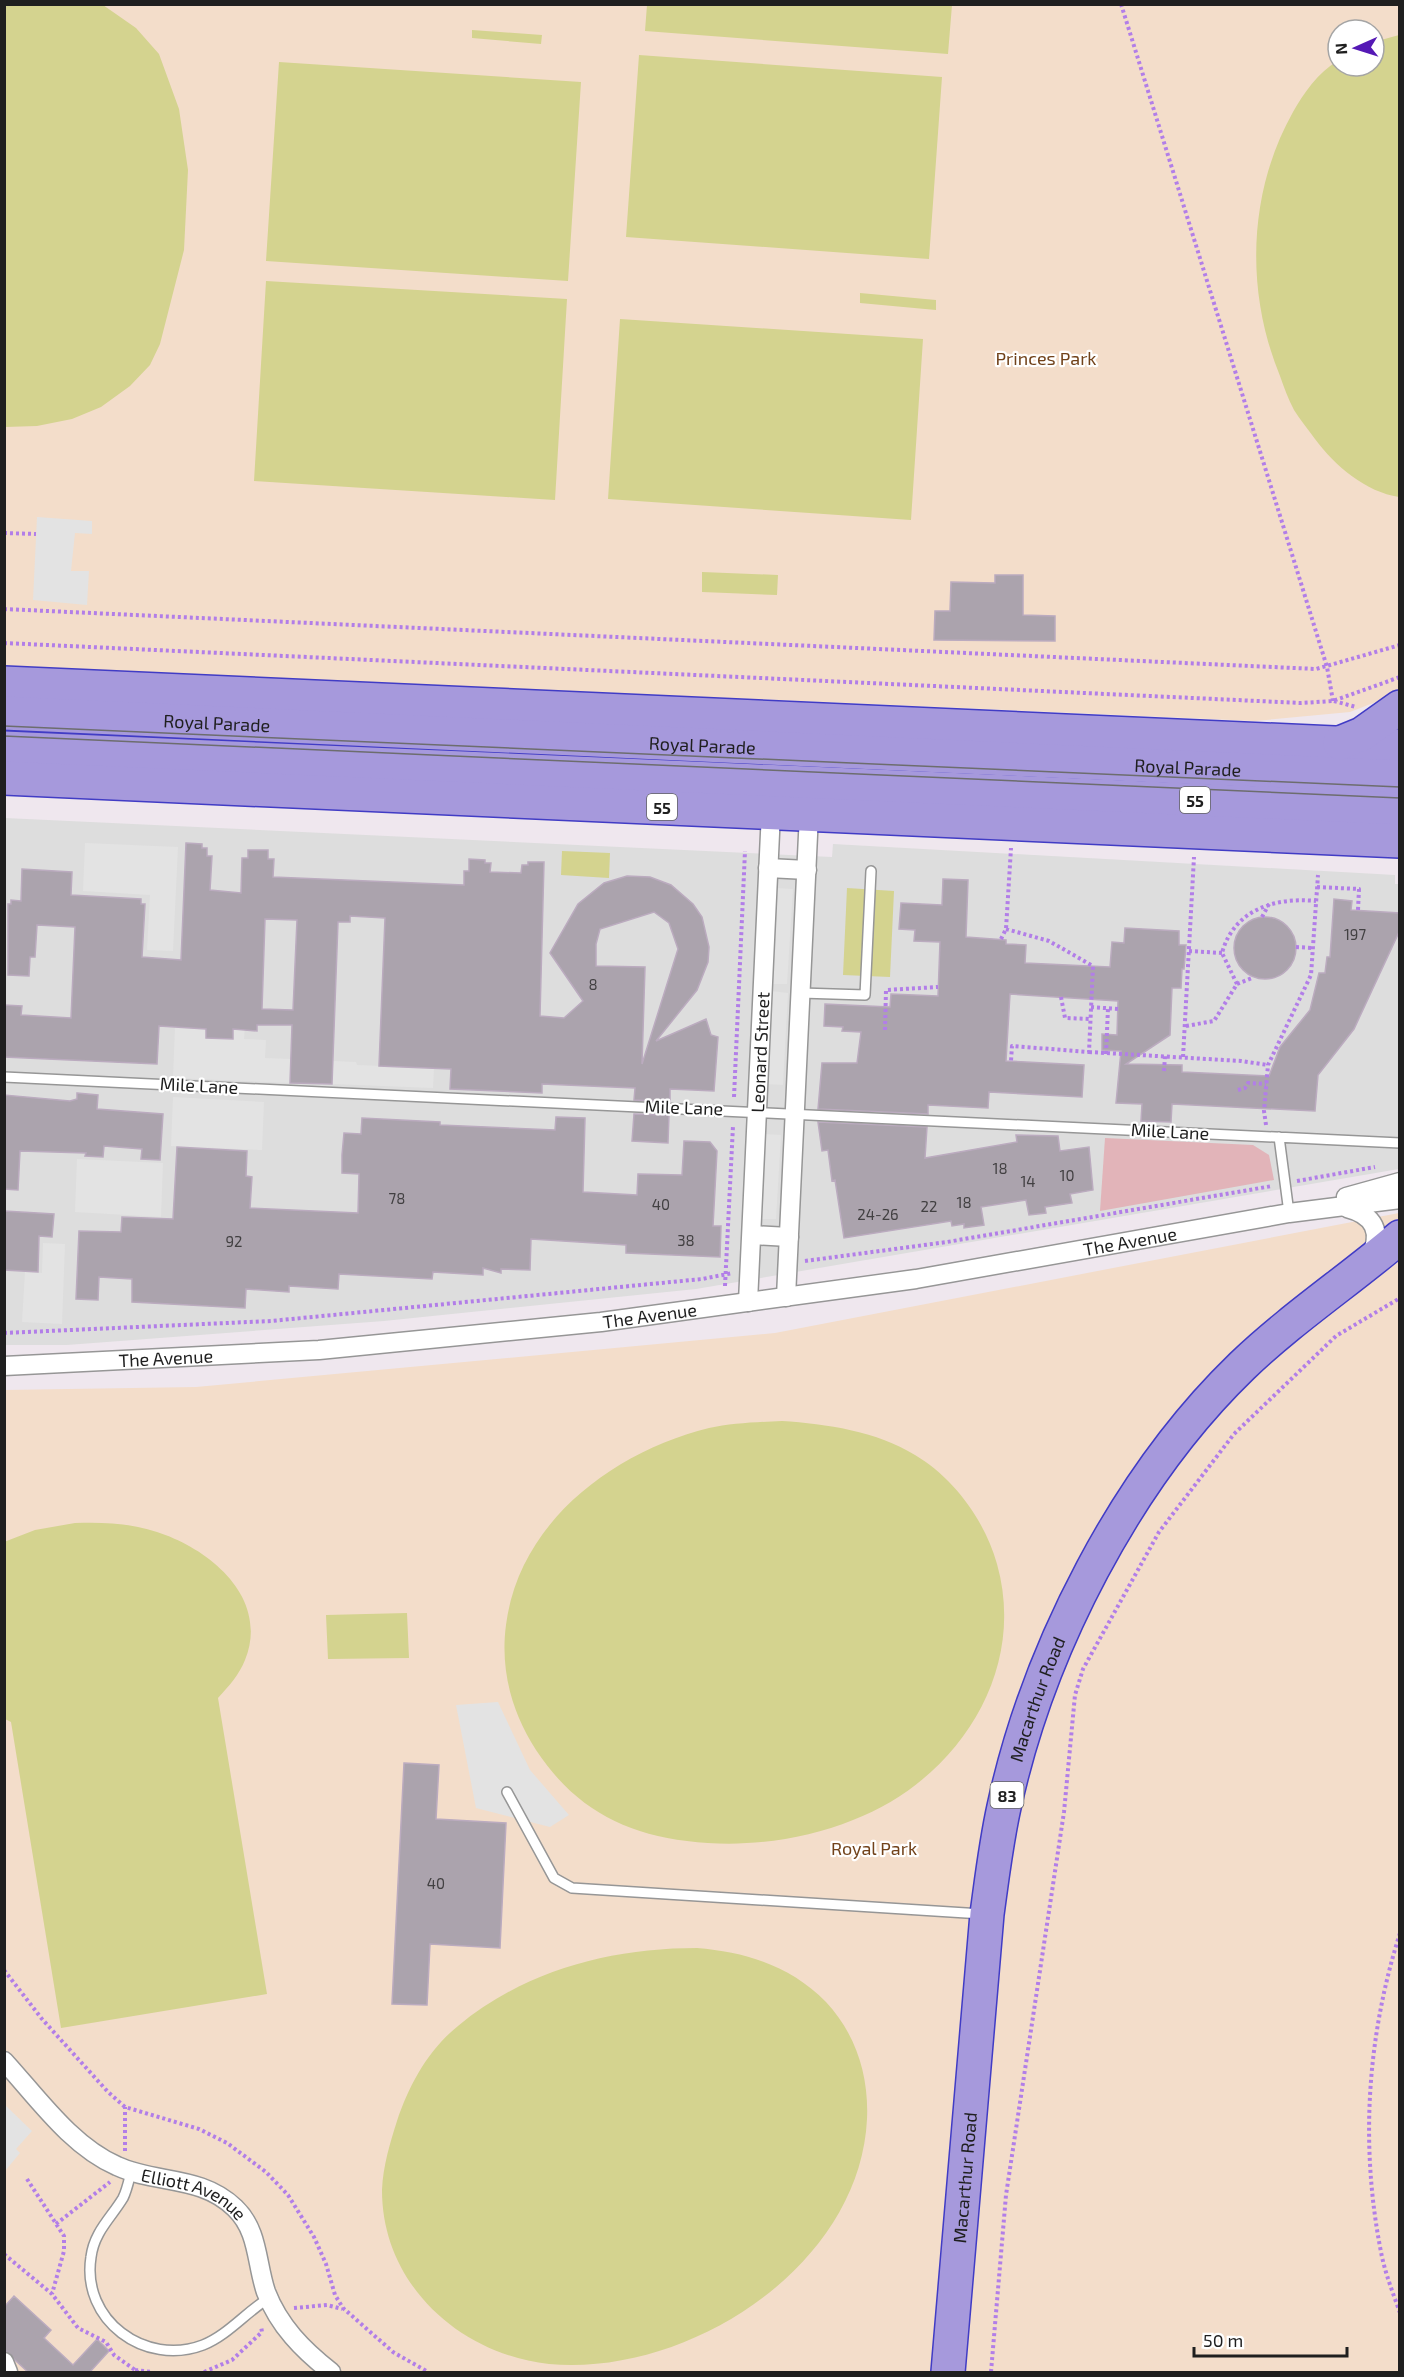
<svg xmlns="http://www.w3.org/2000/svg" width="1404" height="2377" font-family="'Exo 2',sans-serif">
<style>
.residential{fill:#ddd}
.grass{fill:#e2b4b9}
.park{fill:#f3ddca;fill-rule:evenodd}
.pitch{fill:#d4d38f}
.parking{fill:#e3e3e3}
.building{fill:#aba3ad;stroke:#bbabbf;stroke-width:1.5;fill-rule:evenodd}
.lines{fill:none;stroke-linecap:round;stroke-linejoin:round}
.lane-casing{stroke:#969696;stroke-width:12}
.street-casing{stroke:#969696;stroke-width:21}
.highway-casing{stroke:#413cc5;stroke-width:36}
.path{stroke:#b27ee8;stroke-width:4;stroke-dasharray:3 3;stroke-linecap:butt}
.lane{stroke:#fff;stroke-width:9}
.street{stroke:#fff;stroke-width:18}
.highway{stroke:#a699dc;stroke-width:33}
.tram{stroke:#6d6d6d;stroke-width:1.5}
.labels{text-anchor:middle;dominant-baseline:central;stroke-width:4.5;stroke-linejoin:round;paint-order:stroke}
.number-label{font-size:15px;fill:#424042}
.shield{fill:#fff;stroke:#626262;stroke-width:1.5}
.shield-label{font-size:16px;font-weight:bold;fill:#1f1f1f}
.park-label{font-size:18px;fill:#71421a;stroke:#fff}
.street-label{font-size:18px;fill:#1f1f1f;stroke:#fff}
</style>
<rect width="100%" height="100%" fill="#efe7ee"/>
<path class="residential" d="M5,818L832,857L833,844L1395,875V884H1399V1169L696,1289L384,1321L67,1345H5Z"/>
<path class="grass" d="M1105,1138L1253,1145L1269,1155L1274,1180L1100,1211Z"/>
<path class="park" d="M5,5H1399V693L1350,712L1255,721L5,666ZM1338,30H1374V66H1338Z
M1399,1213V2372H5L4,1390L196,1387L775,1333Z"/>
<path class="pitch" d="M4,5H103L136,28L159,54L179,109L188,170L184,250L160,344L150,365L130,386L101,407L72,419L37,426L5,427Z
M647,5H952L948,54L645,31Z
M472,30L542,35L541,44L472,38Z
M1399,35H1400L1399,497C1366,492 1335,466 1315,439C1308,429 1300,420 1294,410C1288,399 1284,387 1280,376C1245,291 1248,192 1293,112C1304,93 1318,72 1338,61V66H1374V42Z
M639,55L942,77L929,259L626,237Z
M279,62L581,82L568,281L266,261Z
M266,281L567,299L555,500L254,481Z
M860,293L936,300V310L860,303Z
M620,319L923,339L911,520L608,499Z
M702,572L778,575L777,595L702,592Z
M562,851L610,853L609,878L561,875Z
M847,888L894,891L890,977L843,975Z
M782,1421C827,1424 876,1431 915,1455C954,1478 985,1521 997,1564C1028,1674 955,1781 853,1820C801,1841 742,1848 687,1841C621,1833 573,1806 536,1750C512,1713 500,1670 506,1625C519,1522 613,1452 709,1428C732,1423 758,1422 782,1421Z
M75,1523C103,1522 130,1523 157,1532C210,1549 270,1598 245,1660C239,1675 229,1686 218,1698L267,1994L61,2028L11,1722L5,1719L4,1542L35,1530Z
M407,1613L409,1658L328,1659L326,1615Z
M697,1948C746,1952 791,1966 826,2002C856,2034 869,2076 867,2119C860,2267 687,2377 549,2364C459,2354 382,2284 382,2190C383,2166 390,2143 397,2121C409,2085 428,2050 458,2026C525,1970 612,1948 697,1948Z"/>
<path class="parking" d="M37,517L92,521V534L75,533L71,571H89L87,605L33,600Z
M85,843L178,847L173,951L147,950L150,895L83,891Z
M775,888L793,889L787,984H771Z
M771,991L788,993L783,1085L766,1084Z
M206,1022V1038L233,1024H245L244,1039L266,1040L265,1058L291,1059L290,1083L173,1078L175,1027L196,1028Z
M333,1061L356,1062L357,1065L434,1068L433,1088L332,1084Z
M173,1097L264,1102L262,1150L171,1146Z
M764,1134L781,1135L776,1219H760Z
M77,1159L163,1163L161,1217L75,1212Z
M43,1243L65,1244L62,1324L22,1322L25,1272L42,1273Z
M498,1702L530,1770L569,1815L550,1827L476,1808L456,1705Z
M5,2105L32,2131L16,2149L20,2153L5,2171Z"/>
<path class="building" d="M995,575H1023V615L1055,616V641L934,640L935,611H950L951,582L995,583Z
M186,843L202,844V848H207V856H212L210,890L241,893L242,858H248V850H268V859H274L273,877L464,885V871H469V859L485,860V863H491L490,872L521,873L522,865H528V862H544L540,1016L564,1018L583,1001L550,953L578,904L604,883L627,876L650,877L671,885L693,904L702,917L709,947L708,962L697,990L656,1041L706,1019L711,1035L718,1037L714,1091L670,1089V1102L634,1100L635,1088L542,1084V1093L450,1089L451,1069L379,1066L385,918L350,916V922H338L332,1084L290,1083L292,1025H257V1031L233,1029V1039L206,1038V1029L159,1026L157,1064L4,1057V1005L22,1006L21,1015L71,1018L75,927L37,925L35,957H30L29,976L8,975V904H11V900L21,901L22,869L72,872L71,895L141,899V904H145L142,957L181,960ZM654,912L669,923L678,949L642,1064L645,967L596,966V944L600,929ZM265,919L297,920L293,1010L262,1009Z
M943,879L968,880L966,937L1006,940V944L1026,945L1025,963L1110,967L1112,942L1124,943L1125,928L1179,931V945H1186L1184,969H1182L1181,988H1172L1170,1035L1126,1064L1182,1065V1072L1269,1076L1280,1047L1310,1010L1319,973H1325L1327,957H1330L1334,899L1352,901L1351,910L1400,913V930L1354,1029L1318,1075L1315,1111L1172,1104L1171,1122L1141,1121L1142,1104L1116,1103L1121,1051L1102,1050V1034L1117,1035L1118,1001L1010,994L1006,1061L1084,1065L1082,1097L989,1092L988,1108L928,1105V1114L818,1109L822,1063H857L861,1032L842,1031L843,1027L824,1026L825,1004L890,1007L891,994L938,996L940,942L914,941L915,930L899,929L901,903L942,905Z
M1234 948a31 31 0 1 1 62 0a31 31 0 1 1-62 0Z
M77,1093L98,1095L97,1109L163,1114L160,1160L141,1159L142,1149L104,1146L103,1157L85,1156L86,1153L20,1151L18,1190L4,1189V1095L70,1101L77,1099Z
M634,1114L669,1115L668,1143L632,1141Z
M556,1117L585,1118L583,1192L637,1195L638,1174L682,1175L684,1141L710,1142L717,1151L713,1226H721L720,1257L626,1253V1245L531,1239L530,1270L501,1269V1273L483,1268V1275L433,1272L432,1279L339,1274L338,1289L289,1286V1292L246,1289L245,1308L132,1302V1279L99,1277L98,1300L76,1299L79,1231L121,1232L122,1217L173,1219L177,1147L247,1151L246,1176L252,1177L250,1208L358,1213L359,1174L342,1173V1155L344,1133L361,1134L362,1118L440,1122V1125L555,1130Z
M818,1122L927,1127L925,1158L1017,1142L1016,1135L1058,1136L1060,1151L1089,1147L1093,1190L1070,1194L1072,1203L1045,1207L1046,1213L1029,1215L1026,1200L981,1207L984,1225L964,1228V1224L952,1226L951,1221L844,1238L835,1180L832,1181L828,1150L822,1151Z
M4,1211L54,1214L52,1237L39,1236L38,1272L4,1270Z
M404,1763L439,1765L436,1819L506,1823L500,1948L430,1944L427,2005L392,2004Z
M14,2296L51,2330L44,2338L73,2365L97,2339L109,2351L89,2373H29L4,2350V2307Z"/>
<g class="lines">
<g class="lane-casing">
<path id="lane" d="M801,993L865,995L871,871
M4,1077L1400,1143
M1279,1137L1289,1213
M507,1792L554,1878L572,1888L982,1914
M131,2172C129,2180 127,2190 123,2198C111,2218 94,2232 91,2257C81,2320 145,2367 203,2345C228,2335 246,2312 269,2298"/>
</g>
<g class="street-casing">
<g id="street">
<path d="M768,868L807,870"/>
<path d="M1346,1197L1400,1182"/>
<path d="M1347,1208C1374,1215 1383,1232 1370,1258"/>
<path d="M752,1235L789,1237"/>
<path d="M786,1297L809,814"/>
<path id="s1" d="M748,1302L771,812"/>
<path id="s2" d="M4,1366L319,1350L601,1322L916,1279L1289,1213L1400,1199"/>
<path id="s3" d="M4,2061C37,2097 71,2146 117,2166C156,2184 201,2175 235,2208C259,2231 256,2263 266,2292C279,2326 303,2350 331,2372"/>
<path d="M4,2362L8,2372"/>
</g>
</g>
<g class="highway-casing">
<g id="highway">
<path d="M4,683L1400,746"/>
<path id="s4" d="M4,713L1400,777"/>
<path d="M1340,743L1362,734L1400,707"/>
<path d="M4,748L1400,809"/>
<path d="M4,778L1400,841"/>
<path id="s5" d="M948,2372L987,1914C992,1878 996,1843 1004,1807C1038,1650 1126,1478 1242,1366C1291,1319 1348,1281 1400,1237"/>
</g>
</g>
<path class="path" d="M1121,4L1327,667L1333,701
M4,533L36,534
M4,609L1316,669L1400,645
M4,643L1301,703L1333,701L1400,677
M1334,701L1356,707
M1317,887L1359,889L1358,910
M1262,917L1269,904
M1006,929L1049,941L1093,966L1089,1052L1012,1046L1011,1061
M1001,939L1006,929L1011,848
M1296,947L1313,948
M1189,951L1222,953
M1237,984L1222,953C1234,909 1276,897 1316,901
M1061,997L1065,1018L1090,1019
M1091,1007L1118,1009
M1186,1026L1214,1021L1237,984L1252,978
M885,1030L886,990L938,987
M1089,1052L1241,1061L1268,1065
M1106,1054L1108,1008
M1183,1057L1194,857
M1164,1071L1165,1056
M1238,1090L1245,1088L1248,1083L1266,1084
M734,1097L745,851
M1266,1125L1264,1111L1268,1065L1311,975L1318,875
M1297,1181L1375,1167
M805,1261L947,1242L1272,1186
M725,1286L733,1126
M4,1333L271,1321L702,1279L733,1273
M1400,1933C1367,2037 1360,2145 1381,2252C1385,2273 1393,2293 1400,2313
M4,1970L42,2019L108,2092L125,2107L199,2129L227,2143L266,2172L288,2195L314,2237L326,2264L335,2295L343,2308L393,2352L428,2372
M125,2151V2107
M27,2179L64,2236V2251L52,2294
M56,2224L110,2182
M4,2254L52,2294L78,2328L106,2342L114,2355L138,2372
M294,2308L327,2305L342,2309
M135,2370L152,2372
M204,2372L232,2360L262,2332L261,2326
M991,2372L1006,2195L1064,1812L1075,1695L1083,1669L1159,1532L1234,1434L1336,1336L1400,1298"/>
<use href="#lane" class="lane"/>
<use href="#street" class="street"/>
<use href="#highway" class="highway"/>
<path class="tram" d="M4,726L1400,787
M4,736L1400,798"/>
</g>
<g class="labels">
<g class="number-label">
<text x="1355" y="934">197</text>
<text x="593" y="984">8</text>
<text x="1000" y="1168">18</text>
<text x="1067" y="1175">10</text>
<text x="1028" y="1181">14</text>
<text x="397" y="1198">78</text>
<text x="964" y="1202">18</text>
<text x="661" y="1204">40</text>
<text x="929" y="1206">22</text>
<text x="878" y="1214">24-26</text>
<text x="686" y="1240">38</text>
<text x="234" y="1241">92</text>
<text x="436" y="1883">40</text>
</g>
<g class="shield">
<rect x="1180" y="787" width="30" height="26" rx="4.5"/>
<rect x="647" y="794" width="30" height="26" rx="4.5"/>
<rect x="990.5" y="1782" width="33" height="26" rx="4.5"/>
</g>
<g class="shield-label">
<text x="1195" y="800">55</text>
<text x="662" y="807">55</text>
<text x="1007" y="1795">83</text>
</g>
<g class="park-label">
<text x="1046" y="358">Princes Park</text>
<text x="874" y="1848">Royal Park</text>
</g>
<g class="street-label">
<text stroke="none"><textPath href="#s4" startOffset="213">Royal Parade</textPath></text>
<text stroke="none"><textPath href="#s4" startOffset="699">Royal Parade</textPath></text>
<text stroke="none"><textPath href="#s4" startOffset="1185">Royal Parade</textPath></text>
<text stroke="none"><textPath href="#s1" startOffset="250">Leonard Street</textPath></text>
<text transform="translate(199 1085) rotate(3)">Mile Lane</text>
<text transform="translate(684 1107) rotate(2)">Mile Lane</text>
<text transform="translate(1170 1131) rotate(3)">Mile Lane</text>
<text stroke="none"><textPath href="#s2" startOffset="1134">The Avenue</textPath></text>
<text stroke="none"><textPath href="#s2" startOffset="648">The Avenue</textPath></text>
<text stroke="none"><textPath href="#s2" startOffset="162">The Avenue</textPath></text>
<text stroke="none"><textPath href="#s5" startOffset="681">Macarthur Road</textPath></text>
<text stroke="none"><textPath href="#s5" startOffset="195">Macarthur Road</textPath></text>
<text stroke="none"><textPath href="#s3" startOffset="238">Elliott Avenue</textPath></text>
</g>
</g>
<rect width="1404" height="2377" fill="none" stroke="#1f1f1f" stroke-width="12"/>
<g transform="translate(1356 48) rotate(267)"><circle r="28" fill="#ffffff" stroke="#a5a5a5" stroke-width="1.5"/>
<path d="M0-4.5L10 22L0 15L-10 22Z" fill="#5519b5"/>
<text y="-9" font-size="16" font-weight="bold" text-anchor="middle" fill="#1f1f1f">N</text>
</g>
<path d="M1194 2347v9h153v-9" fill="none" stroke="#1f1f1f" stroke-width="3"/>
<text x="1203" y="2347" font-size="18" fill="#1f1f1f" stroke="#ffffff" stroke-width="4.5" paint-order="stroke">50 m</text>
</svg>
